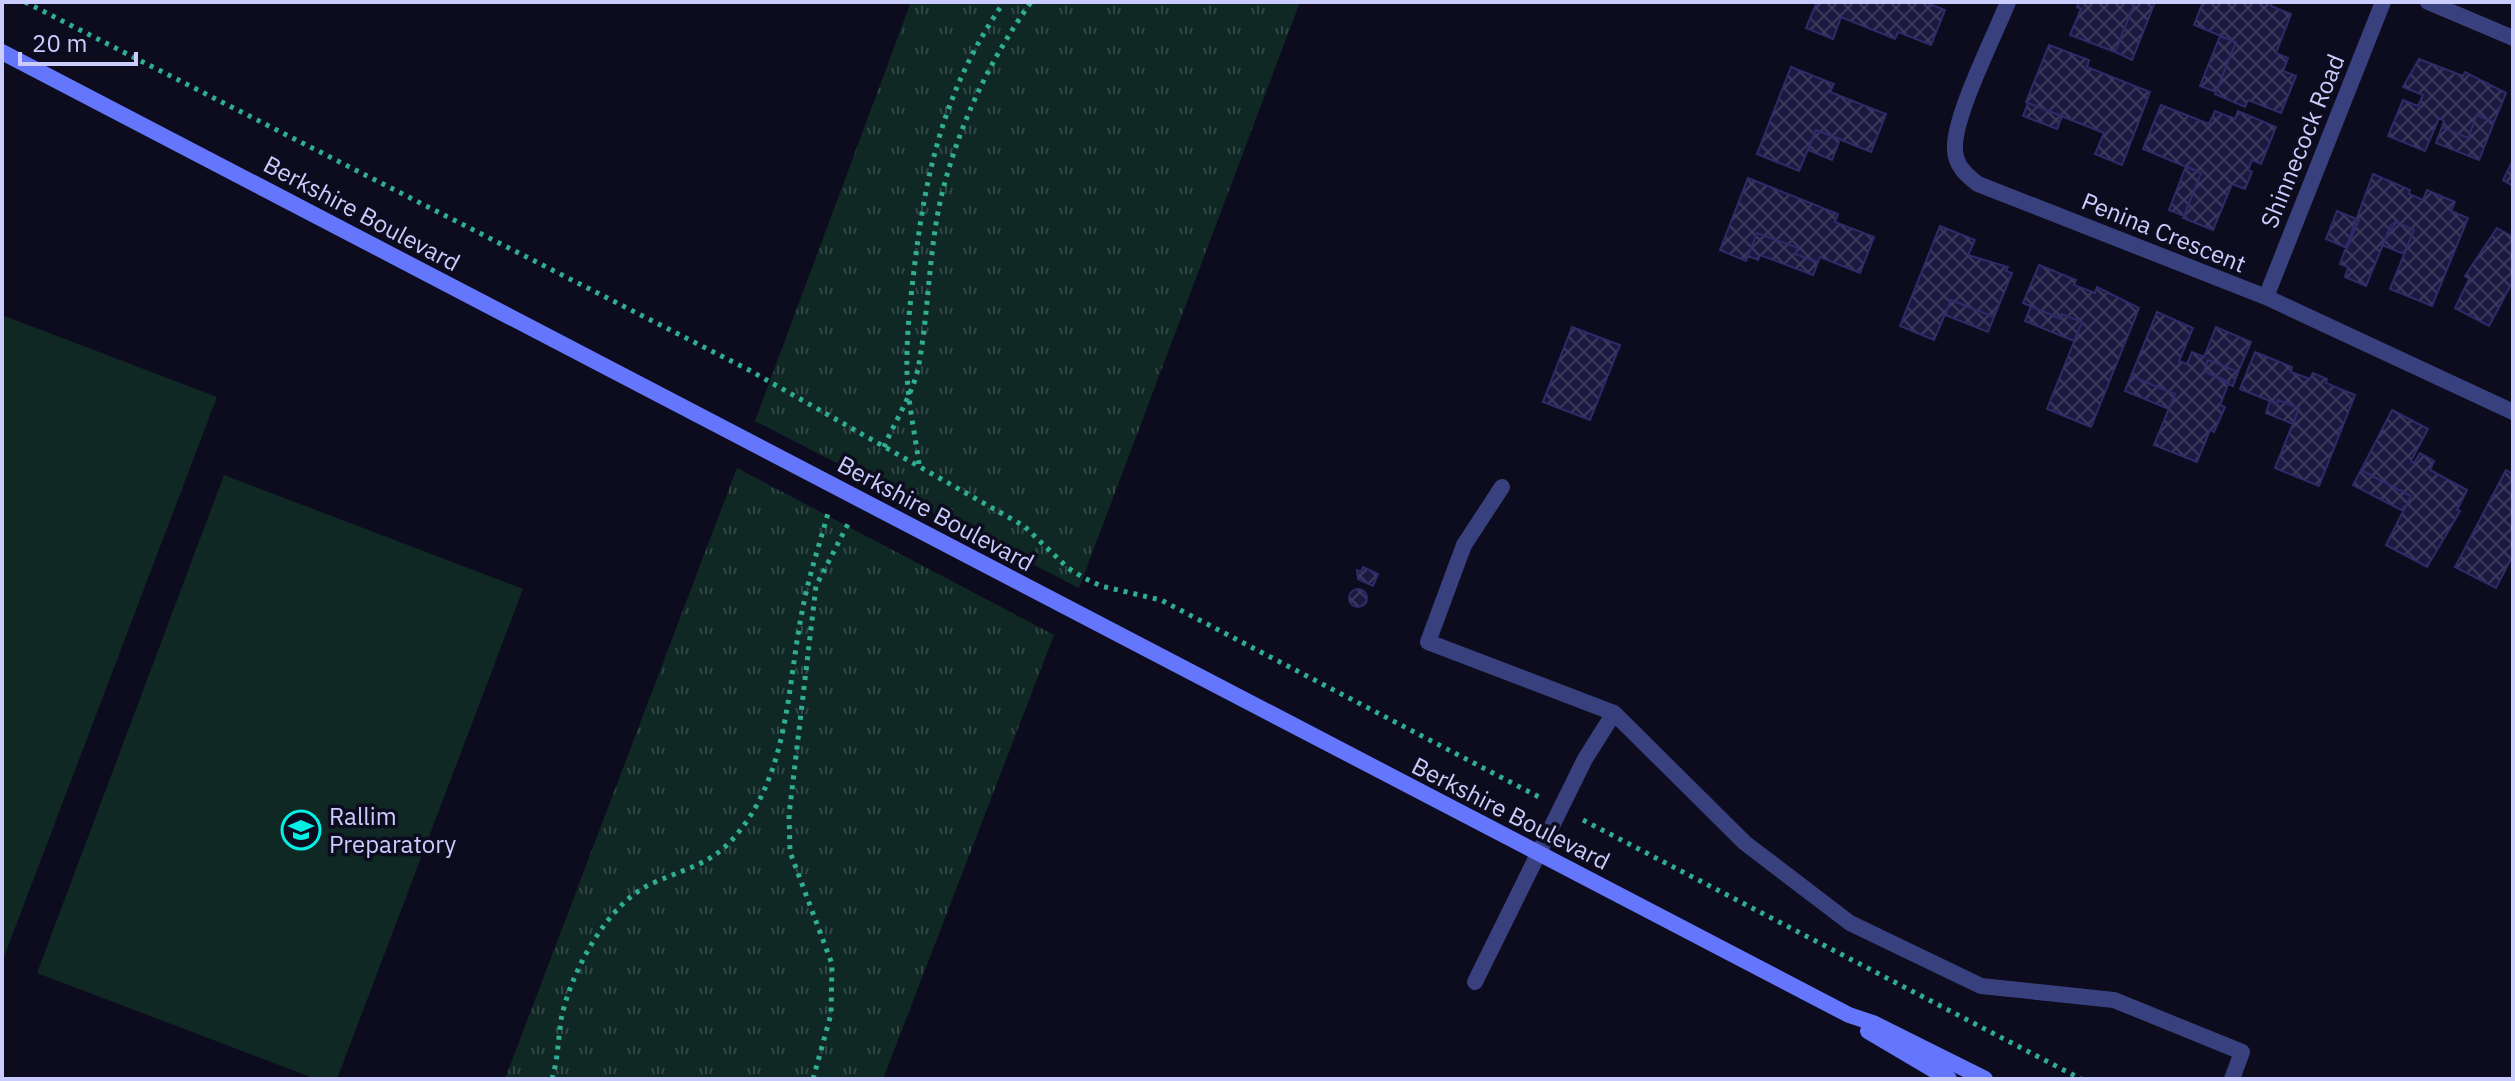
<svg xmlns="http://www.w3.org/2000/svg" width="2515" height="1081" font-family="'IBM Plex Sans',sans-serif">
<style>
.grass{fill:url(#grass-tufts)}
.garden{fill:#102824}
.building{fill:url(#building-cross-hatch);stroke:#2e2b6a;stroke-width:2}
.lines{fill:none;stroke-linecap:round;stroke-linejoin:round}
.path{stroke:#2fae93;stroke-width:5;stroke-dasharray:4 6;stroke-linecap:butt}
.lane{stroke:#38407d;stroke-width:16}
.street{stroke:#38407d;stroke-width:16}
.secondary{stroke:#6476fc;stroke-width:16}
.labels{text-anchor:middle;dominant-baseline:central;stroke-width:7;stroke-linejoin:round;paint-order:stroke}
.street-label{font-size:24px;fill:#cbccfe;stroke:#0d0c1e}
.poi-label{font-size:24px;fill:#cbccfe;stroke:#0d0c1e;text-anchor:start}
</style>
<defs>
<pattern id="grass-tufts" width="24" height="20" patternUnits="userSpaceOnUse" patternTransform="scale(2)"><rect width="24" height="20" fill="#102824"/><path d="M3 7l-1-3M5 7V3M7 7l1-3M15 17l-1-3M17 17v-4M19 17l1-3" fill="none" stroke="#314645"/></pattern>
<pattern id="building-cross-hatch" width="8" height="8" patternUnits="userSpaceOnUse" patternTransform="scale(2)"><rect width="8" height="8" fill="#1b193f"/><path d="M0 0l8 8M0 8l8-8" fill="none" stroke="#3b395c"/></pattern>
</defs>
<rect width="100%" height="100%" fill="#0d0c1e"/>
<path class="grass" d="M911,2H1300L1079,588L755,421Z
M737,468L1054,635L883,1079H505Z"/>
<path class="garden" d="M2,315L217,397L2,962Z
M224,475L523,589L337,1079H316L37,973Z"/>
<path class="building" d="M1817,2H1925L1945,10L1931,45L1898,32L1895,39L1841,17L1833,39L1806,28Z
M2079,2H2135L2115,52L2070,35L2081,9L2077,7Z
M2135,2H2155L2132,60L2115,52Z
M2203,2H2272L2271,6L2291,14L2276,53L2288,58L2283,71L2296,76L2281,113L2248,100L2245,107L2215,94L2236,42L2194,25Z
M2220,36L2236,42L2216,92L2200,86Z
M2049,45L2089,60L2087,67L2150,92L2122,165L2095,154L2104,133L2026,102Z
M2419,59L2463,76L2465,72L2506,93L2494,122L2477,115L2468,138L2442,127L2444,121L2439,118L2425,151L2388,136L2403,100L2418,106L2423,95L2403,87Z
M1791,67L1834,84L1830,92L1886,114L1871,152L1816,130L1799,171L1757,154Z
M2028,103L2062,116L2057,129L2023,116Z
M2161,105L2209,124L2215,111L2235,119L2238,111L2276,127L2261,164L2252,160L2248,170L2252,172L2245,189L2232,184L2213,230L2183,218L2201,173L2143,149Z
M2477,115L2494,122L2479,160L2436,143L2442,127L2468,138Z
M1816,130L1840,139L1832,160L1808,150Z
M2513,160V186L2503,180Z
M2186,166L2201,173L2184,216L2169,210Z
M2373,174L2410,190L2409,194L2423,200L2427,190L2455,202L2451,211L2468,218L2432,306L2390,289L2414,230L2396,222L2391,225L2366,286L2345,277L2348,267L2340,264Z
M1748,178L1838,214L1835,222L1874,237L1860,273L1820,257L1818,262L1795,254L1798,248L1757,233L1746,261L1720,250Z
M2337,211L2359,220L2347,248L2326,239Z
M2396,222L2414,230L2404,254L2382,245Z
M1940,226L1975,240L1968,255L2008,267L2006,271L2012,273L1994,317L1951,300L1934,340L1900,326Z
M2497,228L2513,237V281L2489,326L2455,308L2469,279L2465,276Z
M1757,233L1798,248L1795,254L1818,262L1813,275L1760,255L1758,260L1748,256Z
M2039,265L2076,280L2074,285L2095,293L2097,287L2139,308L2091,427L2047,409L2082,322L2062,314L2061,319L2023,303Z
M1951,300L1994,317L1988,332L1945,315Z
M2031,306L2061,319L2062,314L2082,322L2074,341L2025,321Z
M2157,312L2193,328L2179,361L2187,364L2192,352L2204,357L2216,327L2251,342L2238,372L2208,360L2204,371L2229,382L2220,405L2225,407L2214,432L2210,430L2197,462L2154,445L2175,394L2131,376Z
M1572,327L1620,345L1590,420L1543,402Z
M2255,352L2292,367L2291,372L2310,379L2313,373L2327,379L2326,383L2355,395L2319,486L2275,468L2299,408L2278,400L2277,404L2240,389Z
M2208,360L2238,372L2233,386L2204,371Z
M2131,376L2175,394L2169,409L2125,391Z
M2278,400L2299,408L2293,424L2266,413L2270,401L2277,404Z
M2392,410L2428,429L2411,461L2414,463L2420,453L2434,461L2430,470L2467,490L2457,510L2460,511L2427,567L2386,545L2411,496L2361,470Z
M2361,470L2411,496L2403,511L2353,485Z
M2506,470L2513,474V555L2496,588L2455,567Z
M1363,567L1378,574L1373,586L1358,579L1357,570L1361,572Z
M1349 598a9 9 0 1 1 18 0a9 9 0 1 1-18 0Z"/>
<g class="lines">
<path class="path" d="M25,2L749,370L1024,526L1068,568L1084,578L1101,586L1161,600L1539,797
M884,447C894,423 912,395 918,369C930,307 928,243 945,182C963,116 992,57 1031,2
M919,464C915,434 908,403 907,373C906,339 910,304 914,270C926,169 945,87 1004,2
M1583,820L2081,1079
M552,1079C558,1059 558,1040 561,1020C570,973 608,902 653,883C696,864 717,864 747,821C789,759 788,683 802,612C808,579 819,546 828,513
M813,1079L831,1014L832,964L790,852L789,815L816,586L848,524"/>
<path class="lane" d="M1502,487L1464,545L1428,642L1614,713
M1475,982L1585,759L1614,713L1745,843L1850,923L1981,986L2114,1000L2242,1052L2232,1079"/>
<path class="street" d="M2008,2C1995,35 1953,117 1955,149C1955,165 1966,175 1978,184L2266,297L2513,412
M2428,2L2513,38
M2266,297L2383,2"/>
<path class="secondary" d="M2,52L1849,1015L1873,1023L1985,1079
M1868,1031L1949,1079"/>
</g>
<defs>
<g id="school-ring" transform="scale(2)"><circle r="9.5" fill="#0d0c1e" stroke="#04f0e5" stroke-width="1.5"/><path d="M0-5L7-2L0 1L-7-2ZM-4 1L0 2.5L4 1V4Q0 6-4 4Z" fill="#04f0e5"/></g>
</defs>
<g fill-rule="evenodd">
<use href="#school-ring" x="301" y="830"/>
</g>
<g class="labels">
<g class="street-label">
<text transform="translate(2302 141) rotate(-68)">Shinnecock Road</text>
<text transform="translate(362 213) rotate(28)">Berkshire Boulevard</text>
<text transform="translate(2164 232) rotate(22)">Penina Crescent</text>
<text transform="translate(936 513) rotate(28)">Berkshire Boulevard</text>
<text transform="translate(1511 813) rotate(27)">Berkshire Boulevard</text>
</g>
<g class="poi-label">
<text x="329" y="816">Rallim<tspan x="329" dy="28">Preparatory</tspan></text>
</g>
</g>
<rect width="2515" height="1081" fill="none" stroke="#cbccfe" stroke-width="8"/>
<path d="M20 52v12h116v-12" fill="none" stroke="#cbccfe" stroke-width="4"/>
<text x="32" y="52" font-size="24" fill="#cbccfe" stroke="#0d0c1e" stroke-width="6" paint-order="stroke">20 m</text>
</svg>
